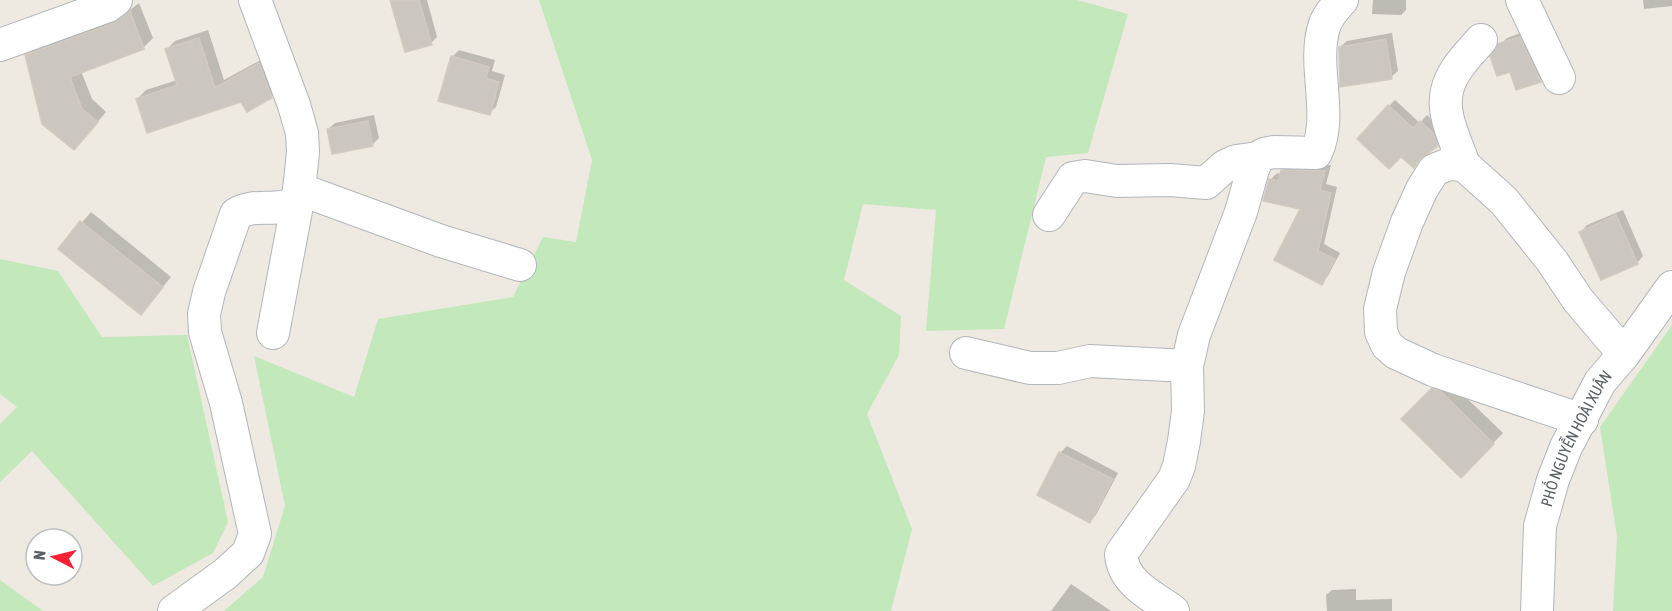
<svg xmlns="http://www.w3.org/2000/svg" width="1672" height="611" font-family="'Asap Condensed',sans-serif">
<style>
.green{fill:#c3e8bc}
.shadow{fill:#0003}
.building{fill:#cbc6c0;stroke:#d3cabf;stroke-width:1.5}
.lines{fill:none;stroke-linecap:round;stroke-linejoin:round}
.street-casing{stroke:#b2b6ba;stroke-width:34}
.street{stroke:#fff;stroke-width:32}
.labels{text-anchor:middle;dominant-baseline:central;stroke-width:4.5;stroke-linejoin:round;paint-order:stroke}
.street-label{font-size:16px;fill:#5a6063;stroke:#fff}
</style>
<rect width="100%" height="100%" fill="#eee9e1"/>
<path class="green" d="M539,0H1077L1128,14L1088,153L1046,157L1004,329L926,331L936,210L863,204L844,280L901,316L899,355L867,414L912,529L891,611H224L263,577L285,506L254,356L354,397L378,319L513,297L543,237L576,242L592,160Z
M0,259L58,271L102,337L187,335L228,522L213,553L153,586L32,451L0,482V424L17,407L0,394Z
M1672,325V611H1613L1617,537L1600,427Z
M0,580L43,611H0Z"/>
<path class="shadow" d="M391,0H427L437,37L431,43Z
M1373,0H1406V10L1401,15L1372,14Z
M1643,0H1672V6L1644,9Z
M139,3L153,38L143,48L81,71L92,99L106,112L83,139L27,56L36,46L125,14Z
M208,30L224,80L268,56L280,87L271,96L242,100L137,99L146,90L177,80L167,49L175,41Z
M1526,31L1546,74L1540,80L1500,45L1507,38Z
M1392,33L1398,71L1391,77L1340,47L1347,41Z
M459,50L495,60L492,71L505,75L496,107L489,113L452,57Z
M1395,100L1420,123L1427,115L1439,126L1443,138L1423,155L1414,166L1389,106Z
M374,115L379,138L372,145L328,129L335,123Z
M1289,164L1331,165L1326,184L1337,187L1324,244L1340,253L1328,276L1321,283L1302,208L1270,180L1277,173L1281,174Z
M1623,210L1643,256L1637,263L1581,232L1587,225Z
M91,212L171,277L150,303L60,248Z
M1442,380L1451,383L1503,433L1461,476L1404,419Z
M1067,446L1118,473L1096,515L1090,521L1039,495L1061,452Z
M1071,584L1111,611H1051Z
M1356,589V600L1392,599V611H1327L1326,595L1332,590Z"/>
<path class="building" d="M390,0H419L432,45L405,52Z
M130,11L144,49L70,77L82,109L98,122L74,150L42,124L25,55L114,23Z
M1520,37L1541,82L1516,90L1510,72L1497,76L1490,56L1498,44Z
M199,38L215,88L259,63L272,98L247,112L241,102L147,133L136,99L177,85L165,49Z
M1386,39L1392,79L1340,87L1339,47Z
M451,56L489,67L486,78L499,82L490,115L438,101Z
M1388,105L1413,128L1420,121L1433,133L1438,146L1419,160L1414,168L1401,157L1389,169L1357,139Z
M368,121L373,146L332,154L327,129Z
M1281,170L1325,171L1320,190L1331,193L1318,251L1335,259L1322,285L1274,260L1300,209L1263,201L1269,179L1278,181Z
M1616,215L1638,264L1601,280L1579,232Z
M80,221L163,287L141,315L58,249Z
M1432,388L1441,392L1494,444L1461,478L1401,419Z
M1059,452L1113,479L1090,523L1037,495Z"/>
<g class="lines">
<g class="street-casing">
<g id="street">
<path d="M1522,0L1559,78"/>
<path d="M0,45L108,6L116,0"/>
<path d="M1464,165C1457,143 1441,115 1447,91C1451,71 1468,55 1481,40"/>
<path d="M299,189L441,241L520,265"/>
<path d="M1049,215L1073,178L1085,176L1117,181L1170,180L1206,183L1225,166L1236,161L1258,158"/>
<path d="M273,333L298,200"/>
<path d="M966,353L1030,368H1058L1090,361L1187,366"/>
<path d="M1582,420L1433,370L1396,353L1387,345L1381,332L1380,309L1389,272L1407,222L1422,189L1434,170L1449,164L1464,165L1504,201L1552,261L1578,300L1624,354"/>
<path d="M174,611L225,574L248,553L255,534L226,403L205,332L204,314L209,292L236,214C257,201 279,215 298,200L303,152L302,133L294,105L255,0"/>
<path d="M1173,611C1151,595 1123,583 1121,554L1174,479L1179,466L1184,441L1188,411L1187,366L1194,335L1241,212L1253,169L1258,158L1264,154L1274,152L1316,153C1334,115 1312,67 1324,27C1327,16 1335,8 1342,0"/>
<path id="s1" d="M1537,611L1540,526L1553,480L1566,447L1600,382L1624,354L1672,287"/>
</g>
</g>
<use href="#street" class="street"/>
</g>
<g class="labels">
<g class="street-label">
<text stroke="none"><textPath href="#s1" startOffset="180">PHỐ NGUYỄN HOÀI XUÂN</textPath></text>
</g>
</g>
<g transform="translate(54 557) rotate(277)"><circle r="28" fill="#ffffff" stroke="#bdbfc1" stroke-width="1.5"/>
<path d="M0-4.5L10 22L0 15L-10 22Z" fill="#f52033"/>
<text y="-9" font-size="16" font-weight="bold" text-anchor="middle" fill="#5a6063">N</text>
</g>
</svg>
